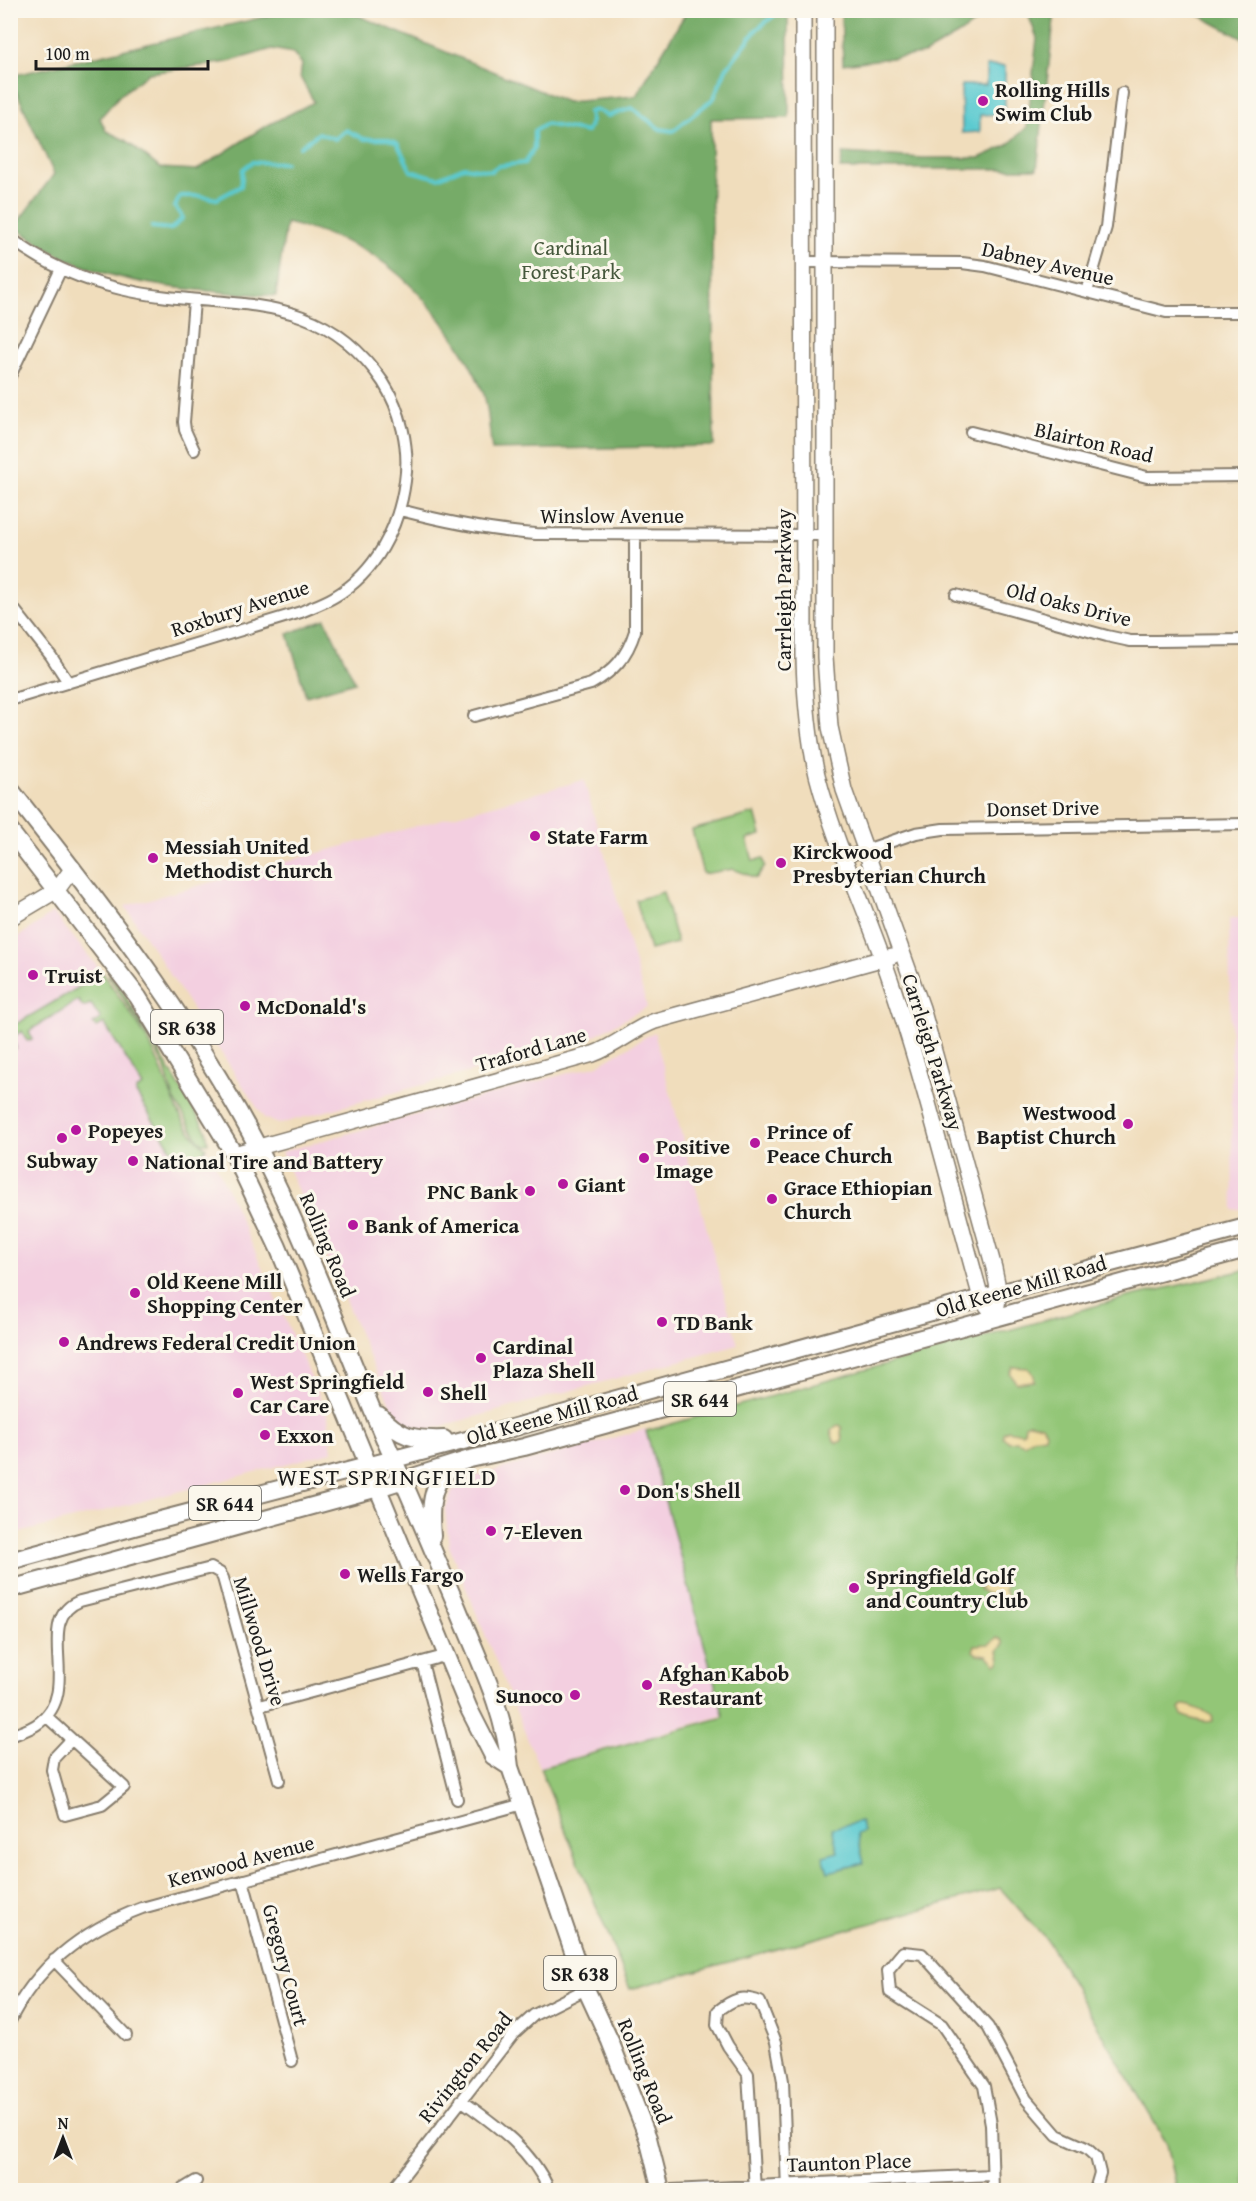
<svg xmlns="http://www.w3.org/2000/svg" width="1256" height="2201" font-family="'Gentium Book Plus',serif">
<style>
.built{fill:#f3cfe0}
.green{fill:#93c677;stroke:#58714a;stroke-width:1.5}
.forest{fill:#76ab68;stroke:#496442;stroke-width:1.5;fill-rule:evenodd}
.sand{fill:#eeda9e;stroke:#857b5d;stroke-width:1.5}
.water{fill:#5ccad0;stroke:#3c7376;stroke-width:1.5}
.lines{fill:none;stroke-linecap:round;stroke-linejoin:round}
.stream{stroke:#5ccad0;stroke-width:4}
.street-casing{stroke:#867c6c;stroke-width:14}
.secondary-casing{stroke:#867c6c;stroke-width:18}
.primary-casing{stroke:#867c6c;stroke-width:20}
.street{stroke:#fff;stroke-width:10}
.secondary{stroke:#fff;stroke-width:15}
.primary{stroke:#fff;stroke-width:16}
.poi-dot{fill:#b5179e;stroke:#fbf7ec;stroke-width:2}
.labels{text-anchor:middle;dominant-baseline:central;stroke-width:6;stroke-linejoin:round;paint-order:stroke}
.shield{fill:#fbf7ec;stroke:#5f5e5a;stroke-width:1.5}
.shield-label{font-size:20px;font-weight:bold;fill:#1c1c1c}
.poi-label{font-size:21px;font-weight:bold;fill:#1c1c1c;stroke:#fbf7ec;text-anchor:start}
.park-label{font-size:21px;fill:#46583c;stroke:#fbf7ec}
.street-label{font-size:21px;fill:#1c1c1c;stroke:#fbf7ec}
.quarter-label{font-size:24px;letter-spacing:1.5px;fill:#1c1c1c;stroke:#fbf7ec}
</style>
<rect width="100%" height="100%" fill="#fbf7ec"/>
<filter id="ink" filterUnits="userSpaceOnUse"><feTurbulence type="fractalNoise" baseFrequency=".0167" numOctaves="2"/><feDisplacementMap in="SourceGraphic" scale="12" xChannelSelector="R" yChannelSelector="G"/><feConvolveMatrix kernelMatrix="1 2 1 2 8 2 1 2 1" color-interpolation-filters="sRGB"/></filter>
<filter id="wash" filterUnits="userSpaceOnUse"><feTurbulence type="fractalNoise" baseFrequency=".008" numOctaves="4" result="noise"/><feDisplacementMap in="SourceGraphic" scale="24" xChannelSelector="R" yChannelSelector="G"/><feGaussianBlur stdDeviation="1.35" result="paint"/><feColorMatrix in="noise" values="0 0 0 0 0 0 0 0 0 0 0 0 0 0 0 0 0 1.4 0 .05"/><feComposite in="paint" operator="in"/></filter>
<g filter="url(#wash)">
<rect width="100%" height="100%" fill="#f0ddbc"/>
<path class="built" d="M584,780L647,1007L584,1041L279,1124L264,1118L125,906Z
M53,913L103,973L148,1041L161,1066L172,1101L196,1140L206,1148L220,1173L328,1416L332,1452L11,1535V942Z
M1229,918H1246V1208L1233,1210Z
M654,1032L738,1345L427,1430L406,1424L393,1411L281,1152L598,1065Z
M646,1429L724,1715L539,1767L449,1546L445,1510L452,1492L472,1477Z"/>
<path class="green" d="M755,813L761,835L747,839L753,861L763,858L765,866L756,878L733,869L703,874L692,830Z
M663,892L677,943L650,950L636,900Z
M103,973C118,997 136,1019 149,1043C169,1078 173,1122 206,1148C196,1162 181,1162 171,1149L136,1093V1090L143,1086L104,1023L97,1027L94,1026L93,1024L101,1019L91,1004L83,1007L78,1000L29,1031L32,1040L27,1041L22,1031L12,1037L16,1048L11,1045V1024L18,1023Z
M109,974L120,987L206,1130L208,1143H203L198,1139L174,1099L164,1066L151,1041L109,976Z
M1245,1270V2190H1173L1176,2184L1167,2144L1047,1940L1000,1888L630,1989L540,1768L724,1717L646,1431L1124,1298Z"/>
<path class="forest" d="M347,11L567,102L636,96L687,11H788L789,118L711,119L714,446L492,450C489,433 489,407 483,392C465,347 426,294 387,265C358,243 321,231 286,223L276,296C206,291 135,289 69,260C50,252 32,238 14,227L54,174L11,80V76L289,11ZM272,49L293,53L302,64L300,77L314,102L264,127L197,170L160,168L125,140L106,131L100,118L119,96L149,73L228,62Z
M841,11V10L992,11L959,34L924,54L843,64Z
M1027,11H1055L1037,169H840L843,153L923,158H979L1008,145L1027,127L1037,38Z
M1186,11H1245V40L1195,13Z
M325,619L355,682L306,696L288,634Z"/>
<path class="sand" d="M1013,1367L1028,1368L1034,1375V1381L1016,1383L1010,1373Z
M1029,1423L1042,1425L1046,1432L1045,1436L1033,1438L1024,1444L1016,1441L1009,1442L1003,1437V1433L1008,1430L1022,1433L1024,1431L1025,1425Z
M836,1426L840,1425L842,1428L841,1433L843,1438L842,1441L837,1443L834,1441L831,1431Z
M999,1578H1003L1007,1581L1004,1590L1010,1600L1006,1605L1000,1602L993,1595L983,1593L979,1589L982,1583L992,1584Z
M997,1638L1002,1640L1004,1644L998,1651L1000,1659L999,1663L996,1664L987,1655L977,1654L973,1651L975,1645L989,1644Z
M1183,1705C1189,1704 1206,1712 1212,1716L1213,1721C1203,1724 1191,1719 1182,1715L1179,1709Z"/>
<path class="water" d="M986,66H1005V114L980,115V132L962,133L961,85H986Z
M861,1821L863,1832L857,1834L864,1863L828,1872L823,1856L838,1852L832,1828Z"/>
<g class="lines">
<path class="stream" d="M850,11L881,10
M300,147L319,133L335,139L346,130L364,139H387L397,143L411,171L438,178L464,167L491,171L498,166L525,163L534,148V131L545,124L587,132L591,122L589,112L597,110L608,116L632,108L660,129L673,131L714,98L726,69L757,29L780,11
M152,227L171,229L183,218L175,207L180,196H200L217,199L241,186L243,169L252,162L285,163"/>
</g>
</g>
<g filter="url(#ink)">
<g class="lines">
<g class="street-casing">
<path id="street" d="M10,238C43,263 81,280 121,289C221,313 316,282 383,382C401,410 410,448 405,481C399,527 376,573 334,597C324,603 312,607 301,612L10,700
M804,262L962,263L985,266L1166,312H1246
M1087,292L1106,227L1122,93
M10,376L61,269
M971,432L1147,477L1246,476
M194,450L185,430L184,422L194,301
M400,510C446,522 489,531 536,534L826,535
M956,595L1107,636L1130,641H1155L1246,640
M10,604L51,656L68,682
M474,716L591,684C614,671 627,657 635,631V535
M845,857L916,833L943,829L1246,824
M422,1662L457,1799
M260,1706L448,1655
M46,1716L124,1787L102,1805L65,1815L52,1770L54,1758L70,1741
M10,1736C21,1732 32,1729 40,1722C83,1689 32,1619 80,1601L211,1568L220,1573L223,1578L279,1780
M243,1880L292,2061
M54,1960L126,2035
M10,2021C37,1965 86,1929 142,1908L523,1804
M461,2100C496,2125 532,2150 549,2190
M181,2190L196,2181
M392,2190L514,2033L534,2015L586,1989
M671,2190L992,2175
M755,2190L748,2074L728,2046L717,2025L718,2011C733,1999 742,1995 760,2002L776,2042L783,2081L787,2190
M993,2190L991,2124L984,2086L942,2025L890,1992L888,1970L903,1952L922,1954L988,2027L1026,2099L1057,2135L1086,2148L1096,2157L1100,2173L1095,2190"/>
</g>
<g class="secondary-casing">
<path id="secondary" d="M803,10L804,658C805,697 808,736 817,775C836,848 870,917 893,988C927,1090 952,1195 981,1298L996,1317
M825,10V657L830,727L844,790L922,1008L994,1268L999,1293L997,1305
M10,918L57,890L73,868
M234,1154L593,1054C616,1046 633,1029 655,1021L892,956"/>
</g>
<g class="primary-casing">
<path id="primary" d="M10,789C109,914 208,1041 277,1185C320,1273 352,1367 392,1456C415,1507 436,1558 458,1609C479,1661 505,1711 510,1767L586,1989L610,2041L648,2138L661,2190
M10,831L138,997L234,1154L278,1247L469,1709L493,1756L510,1767
M379,1415C400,1437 413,1440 444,1439
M432,1536C430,1513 429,1480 453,1467
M10,1561L145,1524L486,1435L1040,1282L1246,1227
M10,1589L378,1488L470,1459L524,1447L1246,1249"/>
</g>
<use href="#street" class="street"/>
<use href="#secondary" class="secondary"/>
<use href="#primary" class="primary"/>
</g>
</g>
<g class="poi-dot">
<circle cx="983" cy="101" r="6"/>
<circle cx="535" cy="836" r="6"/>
<circle cx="153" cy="858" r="6"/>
<circle cx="781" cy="863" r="6"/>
<circle cx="33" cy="975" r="6"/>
<circle cx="245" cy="1006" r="6"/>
<circle cx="1128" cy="1124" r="6"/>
<circle cx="76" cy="1130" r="6"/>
<circle cx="62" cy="1138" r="6"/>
<circle cx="755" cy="1143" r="6"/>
<circle cx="644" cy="1158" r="6"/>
<circle cx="133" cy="1161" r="6"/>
<circle cx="563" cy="1184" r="6"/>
<circle cx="530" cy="1191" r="6"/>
<circle cx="772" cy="1199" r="6"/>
<circle cx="353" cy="1225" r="6"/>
<circle cx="135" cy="1293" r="6"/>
<circle cx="662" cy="1322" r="6"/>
<circle cx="64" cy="1342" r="6"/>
<circle cx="481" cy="1358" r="6"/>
<circle cx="428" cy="1392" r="6"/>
<circle cx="238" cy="1393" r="6"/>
<circle cx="265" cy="1435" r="6"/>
<circle cx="625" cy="1490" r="6"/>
<circle cx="491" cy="1531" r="6"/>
<circle cx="345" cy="1574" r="6"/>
<circle cx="854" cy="1588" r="6"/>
<circle cx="647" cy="1685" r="6"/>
<circle cx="575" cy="1695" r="6"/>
</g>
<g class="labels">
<g class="shield">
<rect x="151" y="1010" width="72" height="34" rx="4.5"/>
<rect x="664" y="1382" width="72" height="34" rx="4.5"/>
<rect x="189" y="1486" width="72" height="34" rx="4.5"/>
<rect x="544" y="1956" width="72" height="34" rx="4.5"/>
</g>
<g class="shield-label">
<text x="187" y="1027">SR 638</text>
<text x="700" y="1399">SR 644</text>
<text x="225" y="1503">SR 644</text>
<text x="580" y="1973">SR 638</text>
</g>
<g class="poi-label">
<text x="995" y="89">Rolling Hills<tspan x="995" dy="24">Swim Club</tspan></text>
<text x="547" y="836">State Farm</text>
<text x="165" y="846">Messiah United<tspan x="165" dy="24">Methodist Church</tspan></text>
<text x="793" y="851">Kirckwood<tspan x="793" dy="24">Presbyterian Church</tspan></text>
<text x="45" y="975">Truist</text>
<text x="257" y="1006">McDonald's</text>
<text x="1116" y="1112" text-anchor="end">Westwood<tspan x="1116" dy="24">Baptist Church</tspan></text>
<text x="88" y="1130">Popeyes</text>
<text x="767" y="1131">Prince of<tspan x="767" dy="24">Peace Church</tspan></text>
<text x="656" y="1146">Positive<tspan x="656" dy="24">Image</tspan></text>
<text x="62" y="1160" text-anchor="middle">Subway</text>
<text x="145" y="1161">National Tire and Battery</text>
<text x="575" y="1184">Giant</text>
<text x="784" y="1187">Grace Ethiopian<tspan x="784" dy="24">Church</tspan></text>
<text x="518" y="1191" text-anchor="end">PNC Bank</text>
<text x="365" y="1225">Bank of America</text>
<text x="147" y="1281">Old Keene Mill<tspan x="147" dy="24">Shopping Center</tspan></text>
<text x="674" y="1322">TD Bank</text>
<text x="76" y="1342">Andrews Federal Credit Union</text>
<text x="493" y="1346">Cardinal<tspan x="493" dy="24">Plaza Shell</tspan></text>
<text x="250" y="1381">West Springfield<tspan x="250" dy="24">Car Care</tspan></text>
<text x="440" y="1392">Shell</text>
<text x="277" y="1435">Exxon</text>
<text x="637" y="1490">Don's Shell</text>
<text x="503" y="1531">7-Eleven</text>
<text x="357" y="1574">Wells Fargo</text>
<text x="866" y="1576">Springfield Golf<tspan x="866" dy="24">and Country Club</tspan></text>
<text x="659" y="1673">Afghan Kabob<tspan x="659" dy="24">Restaurant</tspan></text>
<text x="563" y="1695" text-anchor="end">Sunoco</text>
</g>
<g class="park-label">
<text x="571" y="247">Cardinal<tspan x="571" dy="24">Forest Park</tspan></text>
</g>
<g class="street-label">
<text transform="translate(1048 263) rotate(13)">Dabney Avenue</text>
<text transform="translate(1094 442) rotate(13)">Blairton Road</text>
<text x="612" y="515">Winslow Avenue</text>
<text transform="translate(783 590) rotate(-90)">Carrleigh Parkway</text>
<text transform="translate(1069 604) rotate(14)">Old Oaks Drive</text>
<text transform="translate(240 608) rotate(-18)">Roxbury Avenue</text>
<text transform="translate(1043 808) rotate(-1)">Donset Drive</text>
<text transform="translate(531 1049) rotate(-16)">Traford Lane</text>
<text transform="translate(933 1052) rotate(73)">Carrleigh Parkway</text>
<text transform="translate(328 1245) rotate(67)">Rolling Road</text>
<text transform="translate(1021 1286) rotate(-16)">Old Keene Mill Road</text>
<text transform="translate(552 1415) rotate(-15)">Old Keene Mill Road</text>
<text transform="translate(260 1641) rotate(73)">Millwood Drive</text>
<text transform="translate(241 1861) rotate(-15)">Kenwood Avenue</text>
<text transform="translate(286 1965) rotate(75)">Gregory Court</text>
<text transform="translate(465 2067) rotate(-51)">Rivington Road</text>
<text transform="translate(645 2071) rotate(68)">Rolling Road</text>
<text transform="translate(849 2162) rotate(-2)">Taunton Place</text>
</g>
<g class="quarter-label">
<text x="387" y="1476">WEST SPRINGFIELD</text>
</g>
</g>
<rect width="1256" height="2201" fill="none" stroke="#fbf7ec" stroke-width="36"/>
<g transform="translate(63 2138)" stroke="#fbf7ec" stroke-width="4.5" paint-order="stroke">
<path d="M0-4.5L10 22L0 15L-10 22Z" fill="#1c1c1c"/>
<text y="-9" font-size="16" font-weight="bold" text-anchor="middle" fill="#1c1c1c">N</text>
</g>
<path d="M36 60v9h172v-9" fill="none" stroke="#1c1c1c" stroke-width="3"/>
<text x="45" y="60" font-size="18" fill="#1c1c1c" stroke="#fbf7ec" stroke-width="4.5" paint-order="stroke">100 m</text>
</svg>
